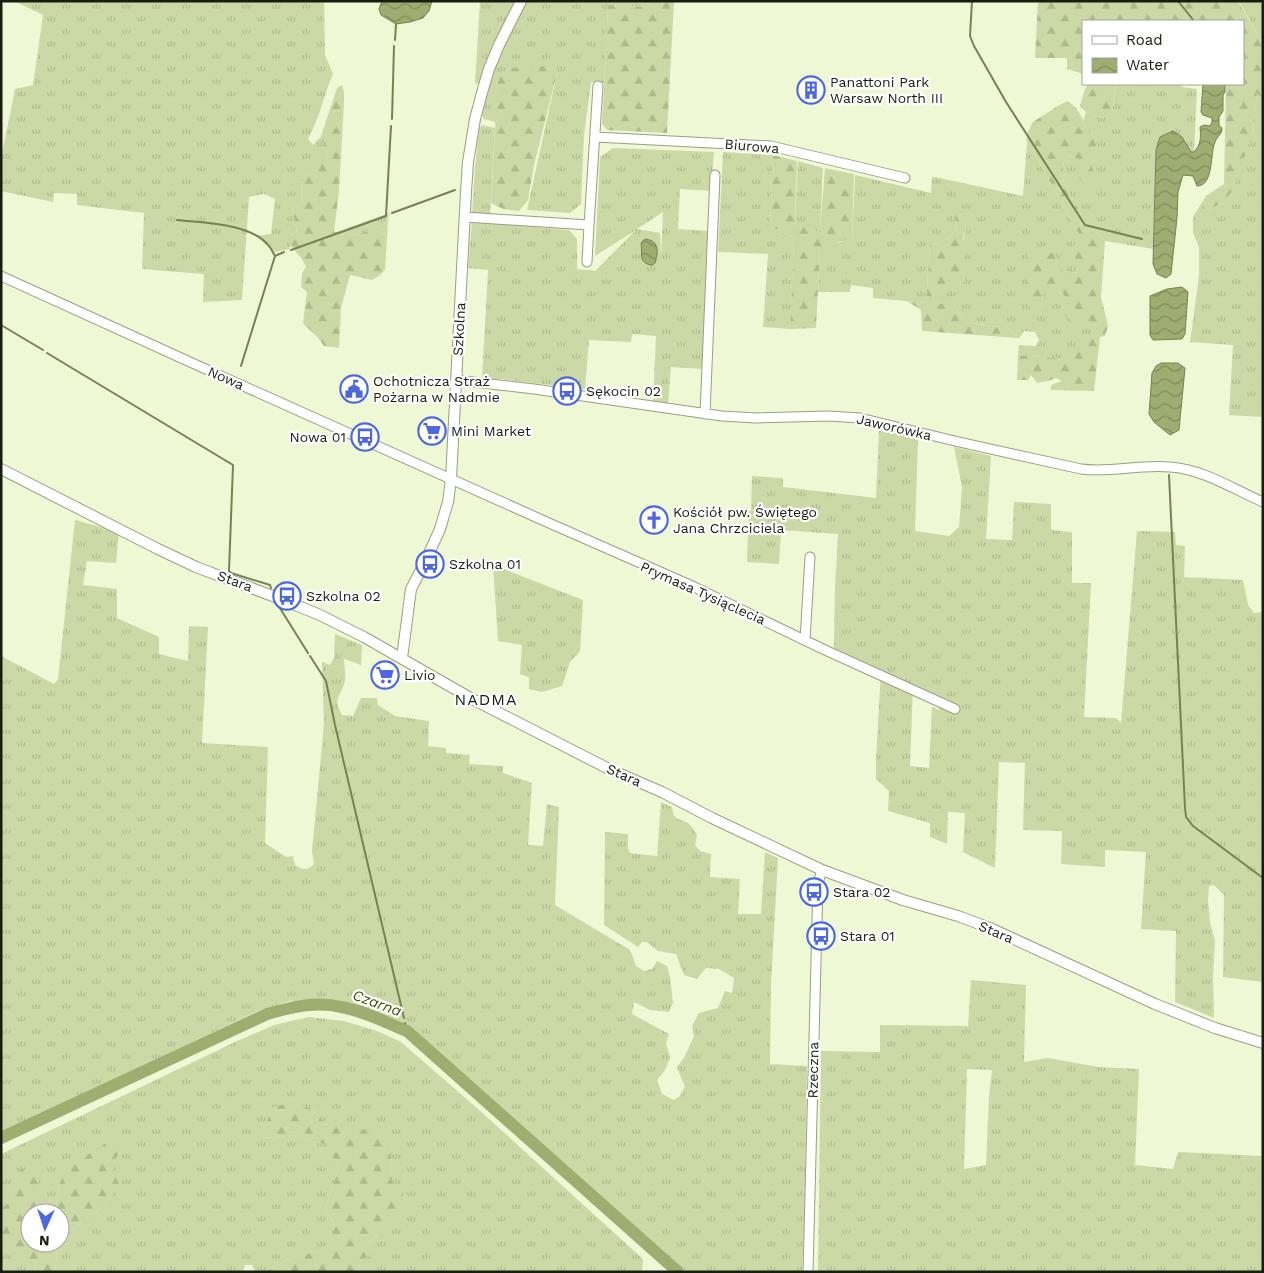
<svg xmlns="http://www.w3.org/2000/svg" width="1264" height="1273" font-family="'Work Sans',sans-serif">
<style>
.grass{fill:url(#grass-tufts);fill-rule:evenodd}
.forest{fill:url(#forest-firs);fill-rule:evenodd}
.water{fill:url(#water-waves);stroke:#768253}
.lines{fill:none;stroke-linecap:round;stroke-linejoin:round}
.stream{stroke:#768253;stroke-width:2}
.river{stroke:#9ead70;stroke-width:12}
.minor-casing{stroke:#97a080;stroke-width:11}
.tertiary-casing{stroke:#97a080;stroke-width:12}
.minor{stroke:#fff;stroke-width:9}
.tertiary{stroke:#fff;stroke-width:10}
.labels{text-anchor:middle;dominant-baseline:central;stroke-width:4.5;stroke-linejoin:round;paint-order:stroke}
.poi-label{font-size:14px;fill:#191c10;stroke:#fff;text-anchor:start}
.street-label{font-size:14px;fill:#191c10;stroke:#fff}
.water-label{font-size:15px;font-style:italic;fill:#404c02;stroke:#fff}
.quarter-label{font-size:16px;letter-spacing:1px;fill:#191c10;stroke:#fff}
</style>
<defs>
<pattern id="grass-tufts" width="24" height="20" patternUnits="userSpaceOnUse" patternTransform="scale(1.25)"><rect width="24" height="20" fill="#cbd9a6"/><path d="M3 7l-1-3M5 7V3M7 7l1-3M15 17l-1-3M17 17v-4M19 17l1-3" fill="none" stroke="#aeba8e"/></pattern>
<pattern id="forest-firs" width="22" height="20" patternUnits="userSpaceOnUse" patternTransform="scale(1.25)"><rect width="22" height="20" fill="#cbd9a6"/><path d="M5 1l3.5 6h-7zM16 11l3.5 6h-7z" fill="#aeba8e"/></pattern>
<pattern id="water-waves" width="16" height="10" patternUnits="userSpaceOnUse" patternTransform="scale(1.25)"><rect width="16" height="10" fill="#9ead70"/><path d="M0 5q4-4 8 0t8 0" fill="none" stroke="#808c5b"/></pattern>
</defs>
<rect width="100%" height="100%" fill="#eef8d5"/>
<path class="grass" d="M14,1H324L325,55L333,74C324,95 319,119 308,139L313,145L321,136L328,160L311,172L301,183L302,201L292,210L297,231L290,235V249L274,252L256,236L271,234L275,199L264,194L249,197L242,300L203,302L204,274L142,269L144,213L77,205V194L54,193L53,202L1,191V159L15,89L33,85L43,15Z
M480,1H650L649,7L608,5L604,83L591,82L584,136L581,204L570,213L527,210L558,69L507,68L506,77L498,76L496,122L484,119L482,115L489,87L475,83Z
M1238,1H1263V44L1240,3Z
M1116,84H1181L1182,87L1197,89L1194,152H1191L1182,137L1156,150L1153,249L1105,241L1087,224L1062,179L1064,161L1069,155L1077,159V173L1091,164L1096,140C1088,131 1080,126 1086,112L1102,118L1112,114Z
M1257,93L1263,100V417L1229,415L1233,345L1190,342L1199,276V247L1193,233V217L1201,204L1208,210L1222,203L1237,160L1253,132Z
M482,125L495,128L490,216L472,215L475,168L479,128Z
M1027,143L1032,149L1080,236L1072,250L1074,259H1086V266L1076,273L1062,271L1041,249V308L1043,295L1049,288H1058L1092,330V336L1084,350L1067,358H1052L1036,355L1030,356L1018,355L1019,345L1036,346L1039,340L1035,332L1024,331L1019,338L1009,328L964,322L954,304H939L933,300L934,290L940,286L963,283C964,265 961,246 966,229L955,216L957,229L948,239L930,245L926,303L873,298V288L851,285L850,292H818L820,248L847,240H852L855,175L931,193L932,177H935L1023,196Z
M613,148L714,152L711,191L680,189L678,229L709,231L703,369L671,367L668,404L653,402L656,336L632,334L631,342L589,340L585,389L500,379H482L488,270L468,268L472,221L569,230L577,239V269L595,271L636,230L595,256L600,157ZM663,212L661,256L660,233L637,229Z
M723,152L773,155L770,226L794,238L790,329L763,327L768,254L718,252Z
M798,161L823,168L820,232L795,225Z
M389,213L388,222L357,235L334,233Z
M879,429L918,439L915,531L949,536L959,527L962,487L954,447L991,456L986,539L1012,540L1014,502L1051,504V530L1072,532V583H1091L1084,717L1116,718L1121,723L1137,531L1175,532L1176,545L1185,546L1184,577L1243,580L1248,605L1254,613L1263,612V982L1223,977L1224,895L1214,885L1209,886L1208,901L1210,922L1215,941L1213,977L1214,1018L1175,1002L1176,931L1141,929L1146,852L1105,850V867L1061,864L1062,831L1023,830L1025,763L999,762L995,868L963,852L965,813L948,812L947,844L930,837V823L888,811L889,791L876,779V759L881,670L834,648L835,587L838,534L781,530L779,564L747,562L749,511H751L752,476L783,478V487L876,498ZM913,686L939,698V710L932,707L929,768L910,766Z
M75,520L119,532L116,563L87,561L83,585L117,589V618L159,637V654L188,661L189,626L208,627L202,743L268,747L265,843L286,857L293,856L295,865C304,870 307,871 314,864L312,851L324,724L322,662L330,665L334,658L335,634L362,645L361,665L344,659C344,667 347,677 344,684C339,699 333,698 342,715L353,716L361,698H377L378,705L395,716L429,721L428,746L446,748V753L470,755L469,764L503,766V773L532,783L528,845L543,846L547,804L559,807L555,905L630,950L636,966L644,971L652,969L657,961L667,966L670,977L673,1003L669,1012L650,1010L634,1002L632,1014L669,1034L666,1043L670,1058L665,1070L657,1080L662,1094L674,1100L680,1096L685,1086L680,1075L677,1067L684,1058L694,1036L692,1026L699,1013L718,1008L725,991L732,993L734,978L719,969L706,968L697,979L684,975L676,954L658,951L647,942H642L638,947L604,925L605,832L628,834V848L630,853L657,856L661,802L672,807C674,823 680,817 689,824C692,827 695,831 697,835L695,845L700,851L711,854L710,877L740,879L738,914H761L765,852L778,858L771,984L770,1064L807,1066L804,1231L802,1272H686L453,1065L401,1022L357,1006L323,1000L290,1001L260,1010L1,1133V656L54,684L58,679Z
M493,565L583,600L580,651L570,662L562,686L542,692L529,689V677L520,674L522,645L498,641Z
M971,980L1026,985L1024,1062L1048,1058L1098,1067L1139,1069L1135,1165L1173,1169L1178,1152L1263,1156V1272H818L821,1051L880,1052V1025L968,1026ZM967,1069L992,1070L989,1096L986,1165L964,1169Z
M309,1017L344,1021L377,1031L401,1042L478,1109L643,1259L642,1272H361L358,1260L366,1245L378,1235L392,1183L391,1140L347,1129L328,1126L312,1109L262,1138L299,1135L311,1141L324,1144L339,1167L325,1209L335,1225L327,1249L289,1259L265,1272H255L252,1265H245L243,1272H55L57,1251L67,1233L108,1203L112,1169L120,1149L60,1182L55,1210H39L38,1177H14V1198L1,1209V1154L235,1042L274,1025Z
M1,1244L17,1248L26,1259L36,1260L35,1272H1Z"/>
<path class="forest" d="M650,1H674L667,133L607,130L602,124L608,5L649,7Z
M1038,1H1238L1263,44V100L1257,93L1253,131L1244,158L1237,160L1236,187L1222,203L1208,210L1201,204L1206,196L1224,184L1226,84H1243V21H1141L1140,20V21H1083V74L1067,69V58H1035Z
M541,66L558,69L534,165L528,200L519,211L503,209L491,203L498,76H506L507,67L519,68Z
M1088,84H1116L1112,114L1102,118L1086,112L1080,106L1085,89Z
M342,85L344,92V103L339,190L334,232L357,235L388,222L385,270L380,275L372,280L350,275L341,308L339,348L324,346C318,336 310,331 303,323L307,292L301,287L302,273L306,267L302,259L290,245V235L297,231L292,210L302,201L301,183L311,172L313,163L328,160L321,136L337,88Z
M1068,101L1076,108L1083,119L1085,127L1097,140L1091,164L1097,184L1091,187L1083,184L1077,174V159L1069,155L1064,161L1062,179L1087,224L1105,241L1101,297L1108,326L1105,336L1100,337L1094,391L1051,390V385L1062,381L1056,378L1048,381L1037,383L1031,375L1028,380H1017L1018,355L1030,356L1036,355L1052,358H1067L1070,349L1084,350L1085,340L1092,336V330L1083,321L1075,324L1066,317L1061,309L1067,299L1058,288H1049L1043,295L1041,308L1032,309L1025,301V265L1030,252L1041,249L1055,254L1062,271L1076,273L1086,265V259H1074L1072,250L1080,236L1032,149C1031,148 1027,143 1027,142C1025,137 1030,127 1033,122L1059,105Z
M773,155L797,161L795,225L820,232L825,168L854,174L852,241L847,240L838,242C832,251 829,248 820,249L816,328L790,329L794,238L770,226Z
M960,208L970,212L963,239L967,244L963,283L951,291L940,286L934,290L933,300L939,304H954L964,322L1009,328L1019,338L922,331L921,310L907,301L926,303L930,245L948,239L957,229L955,216Z
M291,1102L312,1109L328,1126L369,1130L391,1140L392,1183L403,1193L401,1215L366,1245L370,1256L358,1260L361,1272H265L289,1259L326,1249L335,1225L325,1209L339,1167L324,1144L311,1141L299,1135L262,1138L271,1108Z
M109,1141H117L120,1149L112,1169L119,1184L108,1203L67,1233L57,1251L55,1272H35L36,1260L26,1259L17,1249L1,1244V1209L14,1198V1177L22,1168L38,1177L40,1209L55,1210L60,1182L69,1167ZM30,1213H60V1243H30Z"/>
<path class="water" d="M382,1H432L429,11L423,18L410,22L396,24L381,15L379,9Z
M1203,84H1225V92L1223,95V111L1219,117V126L1222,128C1222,135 1217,136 1215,142C1210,153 1214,186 1197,186L1193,176L1183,175L1178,192L1177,218L1171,274L1166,278L1157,274L1153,264L1156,150L1160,137L1173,131L1182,137L1191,152H1194C1201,144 1201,138 1200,127L1204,125L1210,126L1212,122V118L1203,115L1201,112Z
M645,239C655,240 658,246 657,255C656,257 656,262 655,263C652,268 644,263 642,259C641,255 642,247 641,243Z
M1182,287L1188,292L1185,334L1182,339L1153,340L1150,335V296L1167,289Z
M1161,363H1178L1185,368L1179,430L1170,435L1154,422L1149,414L1152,373L1156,366Z"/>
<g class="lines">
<path class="stream" d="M972,1L970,36L974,46L1006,102L1085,225L1142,239
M1178,1L1194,21
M395,40L396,24
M392,119L394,46
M392,213L455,190
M177,220C204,223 251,223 269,246C271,248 273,253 275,256
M291,250L386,216L391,126
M1,325L43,350
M47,353L233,465L229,571L231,573L270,585L271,588
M241,366L275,256L284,252
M1169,475L1185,808L1186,817L1193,826L1263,878
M278,605L308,653
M310,656L326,681L335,725L404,1018
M405,1023L407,1031"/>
<path class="river" d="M1,1138L267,1014C291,1007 317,1001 341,1007C364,1011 385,1022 407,1031L678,1272"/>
<g class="minor-casing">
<path id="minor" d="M595,137L771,146L905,178
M465,217L589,225L598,86
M587,262L589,225
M1,276L201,367L549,523L688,584L825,650L955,709
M456,380L534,389L722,416L756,418L828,416L860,418L959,442L1081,469C1110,473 1140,464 1170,467C1203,469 1233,489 1263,502
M705,414L715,175
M805,640L810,557
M808,1272L818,883L822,870"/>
</g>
<g class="tertiary-casing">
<path id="tertiary" d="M1,469L158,549L196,567L283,600L320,615L364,637L474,700L609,769L662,792L712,818L822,870L903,900L958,916L990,928L1155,1004L1215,1028L1263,1043
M402,658L411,589L425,562L440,529L448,502L451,479L466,192L468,162L475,119L483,89L489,69L499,45L521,1"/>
</g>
<use href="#minor" class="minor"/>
<use href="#tertiary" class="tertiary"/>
</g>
<defs>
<g id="building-ring" transform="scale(1.4375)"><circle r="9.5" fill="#fff" stroke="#4d68dd" stroke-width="1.5"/><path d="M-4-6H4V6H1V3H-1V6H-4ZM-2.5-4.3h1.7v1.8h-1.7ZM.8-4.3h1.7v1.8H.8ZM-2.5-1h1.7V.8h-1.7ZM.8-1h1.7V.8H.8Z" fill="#4d68dd"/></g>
<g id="civic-ring" transform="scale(1.4375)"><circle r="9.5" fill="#fff" stroke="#4d68dd" stroke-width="1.5"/><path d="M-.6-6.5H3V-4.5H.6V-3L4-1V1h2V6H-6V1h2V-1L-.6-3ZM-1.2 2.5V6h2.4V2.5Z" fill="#4d68dd"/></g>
<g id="bus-ring" transform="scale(1.4375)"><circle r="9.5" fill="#fff" stroke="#4d68dd" stroke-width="1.5"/><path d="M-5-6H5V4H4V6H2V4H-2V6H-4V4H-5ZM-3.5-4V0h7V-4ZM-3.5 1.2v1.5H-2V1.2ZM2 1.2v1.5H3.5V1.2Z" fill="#4d68dd"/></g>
<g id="supermarket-ring" transform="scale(1.4375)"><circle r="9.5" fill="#fff" stroke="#4d68dd" stroke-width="1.5"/><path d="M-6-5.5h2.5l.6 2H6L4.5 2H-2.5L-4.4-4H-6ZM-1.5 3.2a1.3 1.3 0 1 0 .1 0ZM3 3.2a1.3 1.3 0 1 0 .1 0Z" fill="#4d68dd"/></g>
<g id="church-ring" transform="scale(1.4375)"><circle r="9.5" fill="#fff" stroke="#4d68dd" stroke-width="1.5"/><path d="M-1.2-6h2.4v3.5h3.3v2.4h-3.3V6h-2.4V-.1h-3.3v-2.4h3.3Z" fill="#4d68dd"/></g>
</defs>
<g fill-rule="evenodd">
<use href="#building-ring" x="811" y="90"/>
<use href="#civic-ring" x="354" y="389"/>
<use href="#bus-ring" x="567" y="391"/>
<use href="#supermarket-ring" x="432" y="431"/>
<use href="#bus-ring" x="365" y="437"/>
<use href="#church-ring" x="654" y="520"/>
<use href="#bus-ring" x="430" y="564"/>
<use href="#bus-ring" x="287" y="596"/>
<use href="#supermarket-ring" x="385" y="675"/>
<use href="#bus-ring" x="814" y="892"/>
<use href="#bus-ring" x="821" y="936"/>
</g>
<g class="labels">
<g class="poi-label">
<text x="830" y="82">Panattoni Park<tspan x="830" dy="16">Warsaw North III</tspan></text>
<text x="373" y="381">Ochotnicza Straż<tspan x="373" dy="16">Pożarna w Nadmie</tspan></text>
<text x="586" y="391">Sękocin 02</text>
<text x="451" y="431">Mini Market</text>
<text x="346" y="437" text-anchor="end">Nowa 01</text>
<text x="673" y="512">Kościół pw. Świętego<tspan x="673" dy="16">Jana Chrzciciela</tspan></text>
<text x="449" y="564">Szkolna 01</text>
<text x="306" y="596">Szkolna 02</text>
<text x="404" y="675">Livio</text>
<text x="833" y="892">Stara 02</text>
<text x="840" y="936">Stara 01</text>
</g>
<g class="street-label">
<text transform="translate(752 146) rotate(5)">Biurowa</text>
<text transform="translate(459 329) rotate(-87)">Szkolna</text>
<text transform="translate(226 378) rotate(24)">Nowa</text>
<text transform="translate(894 427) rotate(13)">Jaworówka</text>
<text transform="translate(235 581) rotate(21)">Stara</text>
<text transform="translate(703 593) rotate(24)">Prymasa Tysiąclecia</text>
<text transform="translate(624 775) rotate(24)">Stara</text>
<text transform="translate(996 932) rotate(23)">Stara</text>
<text transform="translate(813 1070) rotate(-89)">Rzeczna</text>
</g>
<g class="water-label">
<text transform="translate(377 1003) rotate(20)">Czarna</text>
</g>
<g class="quarter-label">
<text x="486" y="699">NADMA</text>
</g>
</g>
<rect width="1264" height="1273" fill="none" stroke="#191c10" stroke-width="5"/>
<rect x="1082" y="20" width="162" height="65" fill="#ffffff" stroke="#a3a49f"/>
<rect x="1092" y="36" width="25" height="8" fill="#ffffff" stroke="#a3a49f"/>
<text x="1126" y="45" font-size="15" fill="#191c10">Road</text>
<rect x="1092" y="58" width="25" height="15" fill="url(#water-waves)" stroke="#a3a49f"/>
<text x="1126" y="70" font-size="15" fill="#191c10">Water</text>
<g transform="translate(45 1228) rotate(183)"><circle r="24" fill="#ffffff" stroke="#a3a49f"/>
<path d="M0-4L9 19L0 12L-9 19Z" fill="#4d68dd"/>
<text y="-8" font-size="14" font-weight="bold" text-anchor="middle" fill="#191c10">N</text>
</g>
</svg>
